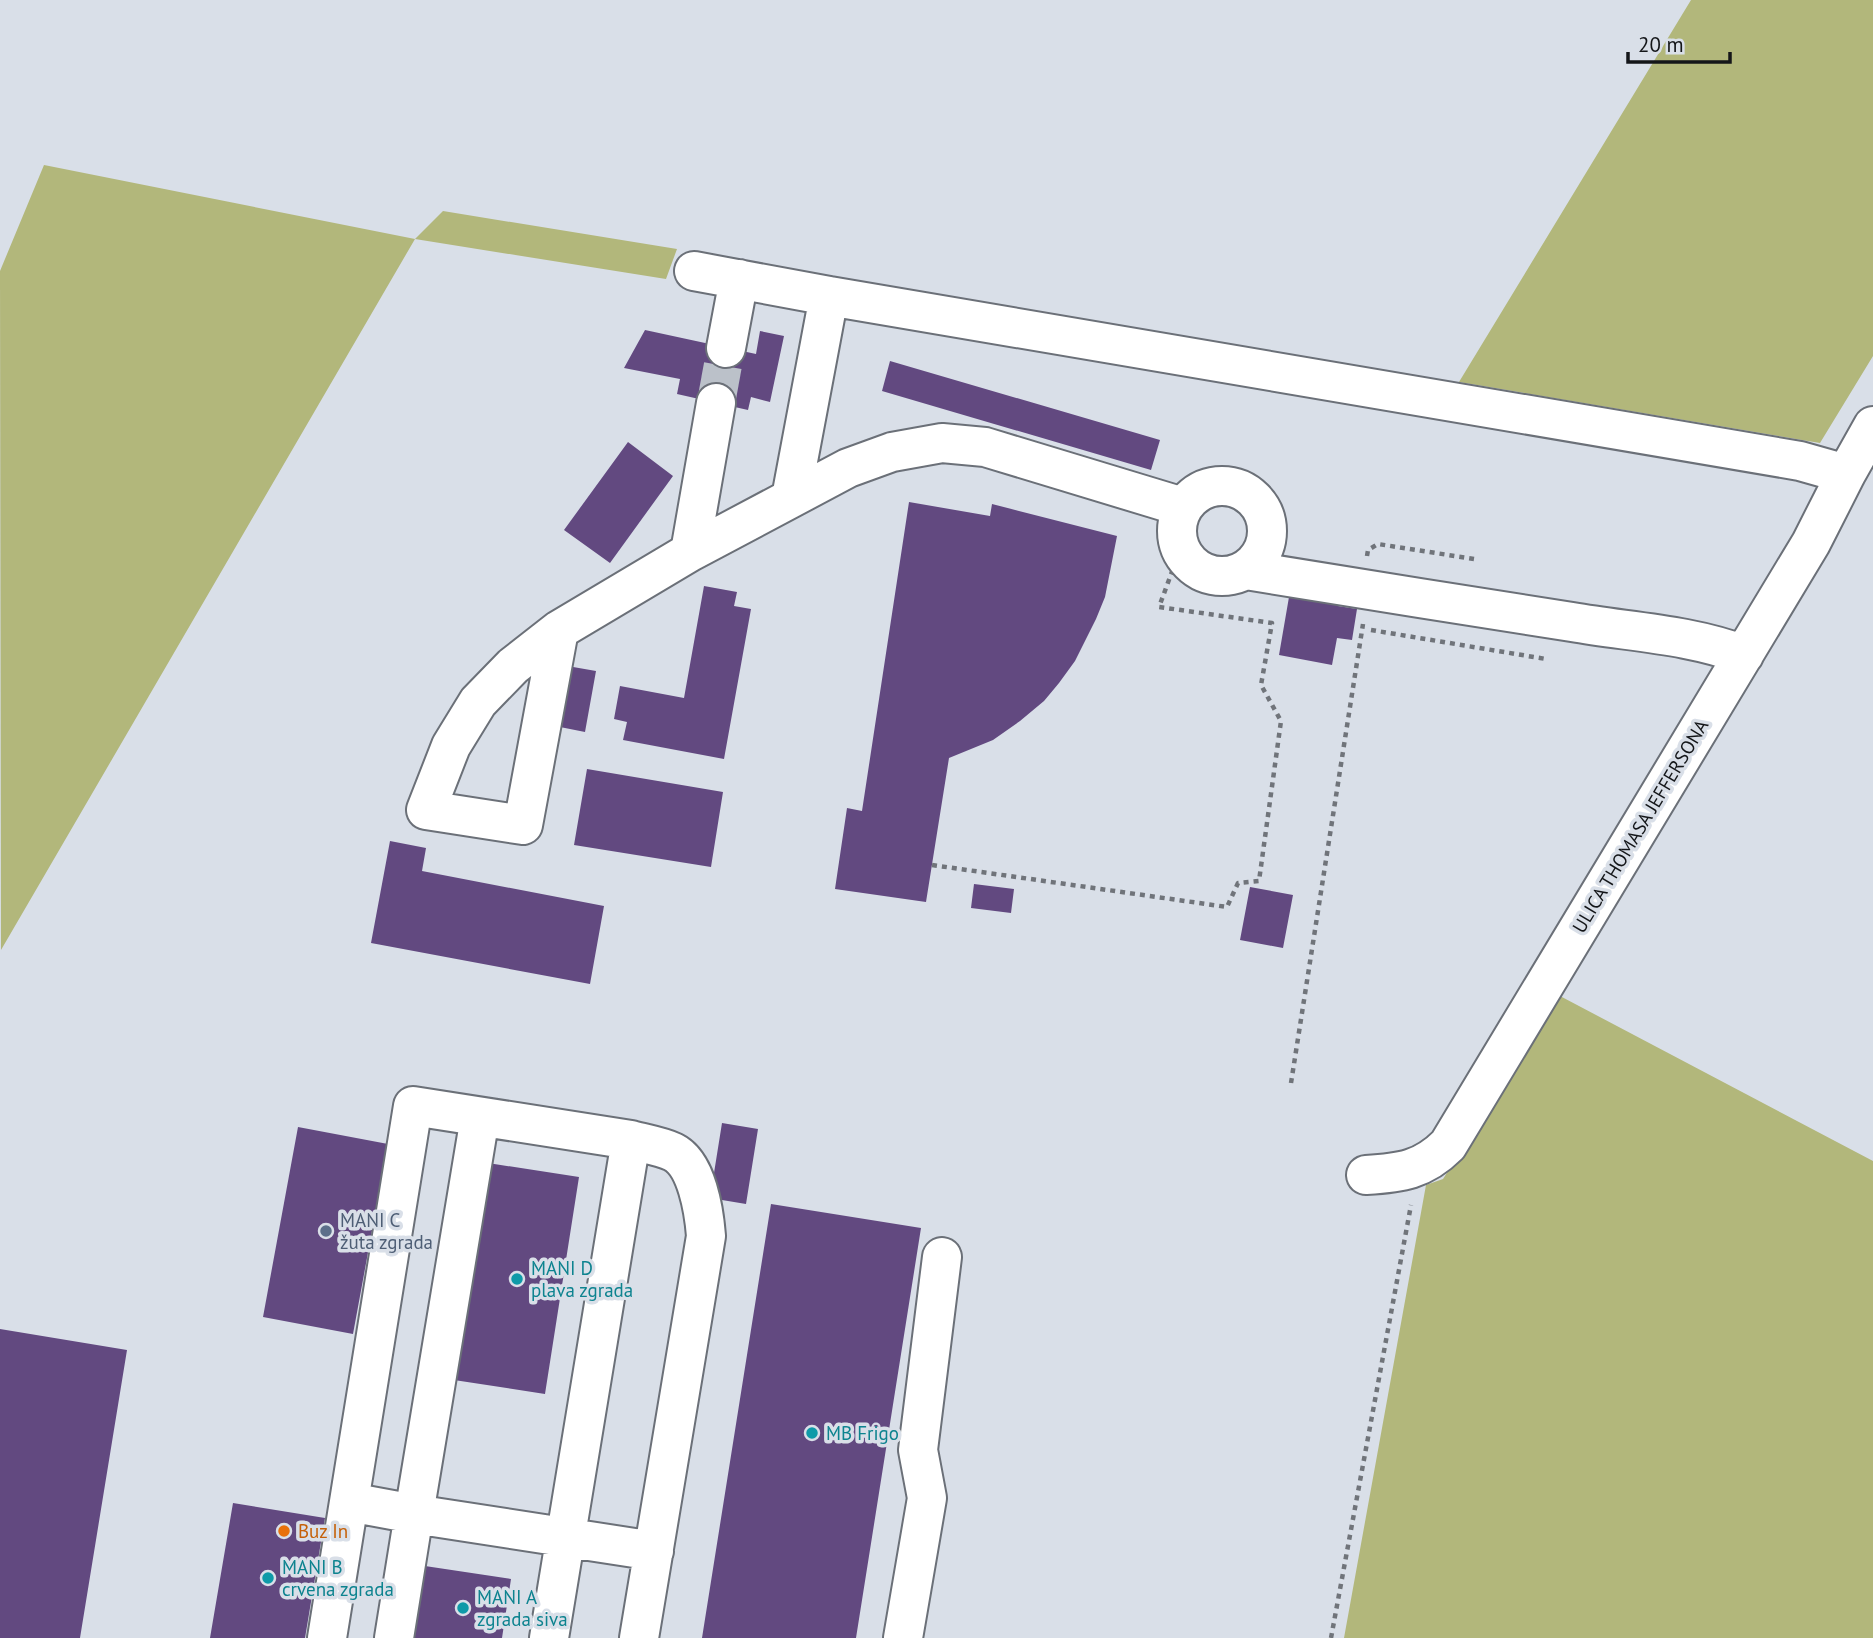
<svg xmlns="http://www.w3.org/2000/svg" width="1873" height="1638" font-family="'PT Sans',sans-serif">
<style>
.green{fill:#b2b77b}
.building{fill:#624980}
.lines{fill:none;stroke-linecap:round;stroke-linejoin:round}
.minor-tunnel{stroke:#bbc1c9;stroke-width:38;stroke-dasharray:38 19;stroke-linecap:butt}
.minor-casing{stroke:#6b7078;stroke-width:42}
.path{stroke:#70747a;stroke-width:4.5;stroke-dasharray:5 5;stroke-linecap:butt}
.minor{stroke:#fff;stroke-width:38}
.service-dot{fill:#5c6f8a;stroke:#d9dfe8;stroke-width:2.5}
.culture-dot{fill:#0f9aa8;stroke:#d9dfe8;stroke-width:2.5}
.food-dot{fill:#e8710a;stroke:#d9dfe8;stroke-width:2.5}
.labels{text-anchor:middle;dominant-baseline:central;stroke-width:7;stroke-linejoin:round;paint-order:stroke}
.street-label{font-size:19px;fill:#141619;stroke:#d9dfe8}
.service-label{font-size:19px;fill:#4e5e75;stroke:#d9dfe8;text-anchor:start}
.culture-label{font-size:19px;fill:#0d838f;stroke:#d9dfe8;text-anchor:start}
.food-label{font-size:19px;fill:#c56008;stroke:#d9dfe8;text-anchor:start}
</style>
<rect width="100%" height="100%" fill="#d9dfe8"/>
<path class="green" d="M1691,0H1873V356L1820,443L1459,382Z
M44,165L415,239L443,211L677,249L666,279L415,239L1,950L0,271Z
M1560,996L1873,1161V1638H1344L1426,1185L1443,1179Z"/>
<path class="building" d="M645,330L756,354L760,331L784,336L770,402L751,397L748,410L677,394L680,379L624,368Z
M890,361L1160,440L1151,470L882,391Z
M628,442L673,476L610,563L564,530Z
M909,502L990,516L992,504L1117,536L1105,597L1096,619L1075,661L1059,683L1044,701L1020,721L993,740L949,758L926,902L835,889L847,808L862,811Z
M1288,565L1343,573L1338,606L1357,609L1352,640L1337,638L1332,665L1279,655L1289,597L1283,596Z
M704,586L737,592L734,606L751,609L724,759L623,740L627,722L614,719L620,686L684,698Z
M556,664L596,671L585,732L545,724Z
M587,769L723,792L711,867L574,845Z
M390,841L426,848L422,871L604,906L590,984L371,943Z
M974,884L1014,889L1011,913L971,908Z
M1250,887L1293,895L1283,948L1240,940Z
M722,1123L758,1129L746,1204L710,1198Z
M298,1127L388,1144L353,1334L263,1317Z
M488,1163L579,1177L545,1394L454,1380Z
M771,1204L921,1228L856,1638H702Z
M0,1329L127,1350L80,1638H0Z
M233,1503L325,1518L305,1638H210Z
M425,1566L511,1579L502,1638H414Z"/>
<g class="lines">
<path class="minor-tunnel" d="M716,403L726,348"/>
<g class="minor-casing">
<path id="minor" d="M694,271L829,296L1800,461L1846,474
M726,348L739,279
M1177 531a45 45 0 1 1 90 0a45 45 0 1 1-90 0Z
M791,498L829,296
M690,552L716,403
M1246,570C1355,588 1463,605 1572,622C1629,632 1689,634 1744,655
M559,630L523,825L426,810L451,746L478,702L513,666L559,630L690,552L848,468L892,452L942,443L985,447L1183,507
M480,1117L414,1514L654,1551
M1366,1175C1401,1173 1423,1170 1448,1145L1811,543L1846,474L1873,426
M349,1502L414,1514L394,1638
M327,1638L413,1106L631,1140C645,1144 660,1146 673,1152C697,1164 704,1211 706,1236L639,1638
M549,1638L631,1140
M903,1638L927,1498L918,1450L942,1257"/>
</g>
<path class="path" d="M1367,556L1368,550L1378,544L1474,559
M1371,630L1546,659
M932,865L1227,907L1238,883L1259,881L1281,721L1261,685L1272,623L1159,607L1180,550
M1291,1083L1363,624
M1331,1638L1411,1205"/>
<use href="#minor" class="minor"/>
</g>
<circle class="service-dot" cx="326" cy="1231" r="7"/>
<g class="culture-dot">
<circle cx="517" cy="1279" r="7"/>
<circle cx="812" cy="1433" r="7"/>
<circle cx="268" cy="1578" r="7"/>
<circle cx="463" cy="1608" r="7"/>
</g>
<circle class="food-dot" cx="284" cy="1531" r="7"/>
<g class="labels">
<g class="street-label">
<text transform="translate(1640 826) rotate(-59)">ULICA THOMASA JEFFERSONA</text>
</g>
<g class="service-label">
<text x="340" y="1220">MANI C<tspan x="340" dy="22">žuta zgrada</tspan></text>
</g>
<g class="culture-label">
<text x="531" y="1268">MANI D<tspan x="531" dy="22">plava zgrada</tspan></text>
<text x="826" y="1433">MB Frigo</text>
<text x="282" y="1567">MANI B<tspan x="282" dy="22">crvena zgrada</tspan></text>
<text x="477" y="1597">MANI A<tspan x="477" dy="22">zgrada siva</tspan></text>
</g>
<g class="food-label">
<text x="298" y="1531">Buz In</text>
</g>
</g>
<path d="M1628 52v10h102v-10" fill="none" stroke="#141619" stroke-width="3.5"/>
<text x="1638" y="52" font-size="21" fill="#141619" stroke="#d9dfe8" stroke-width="5" paint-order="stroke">20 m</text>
</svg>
